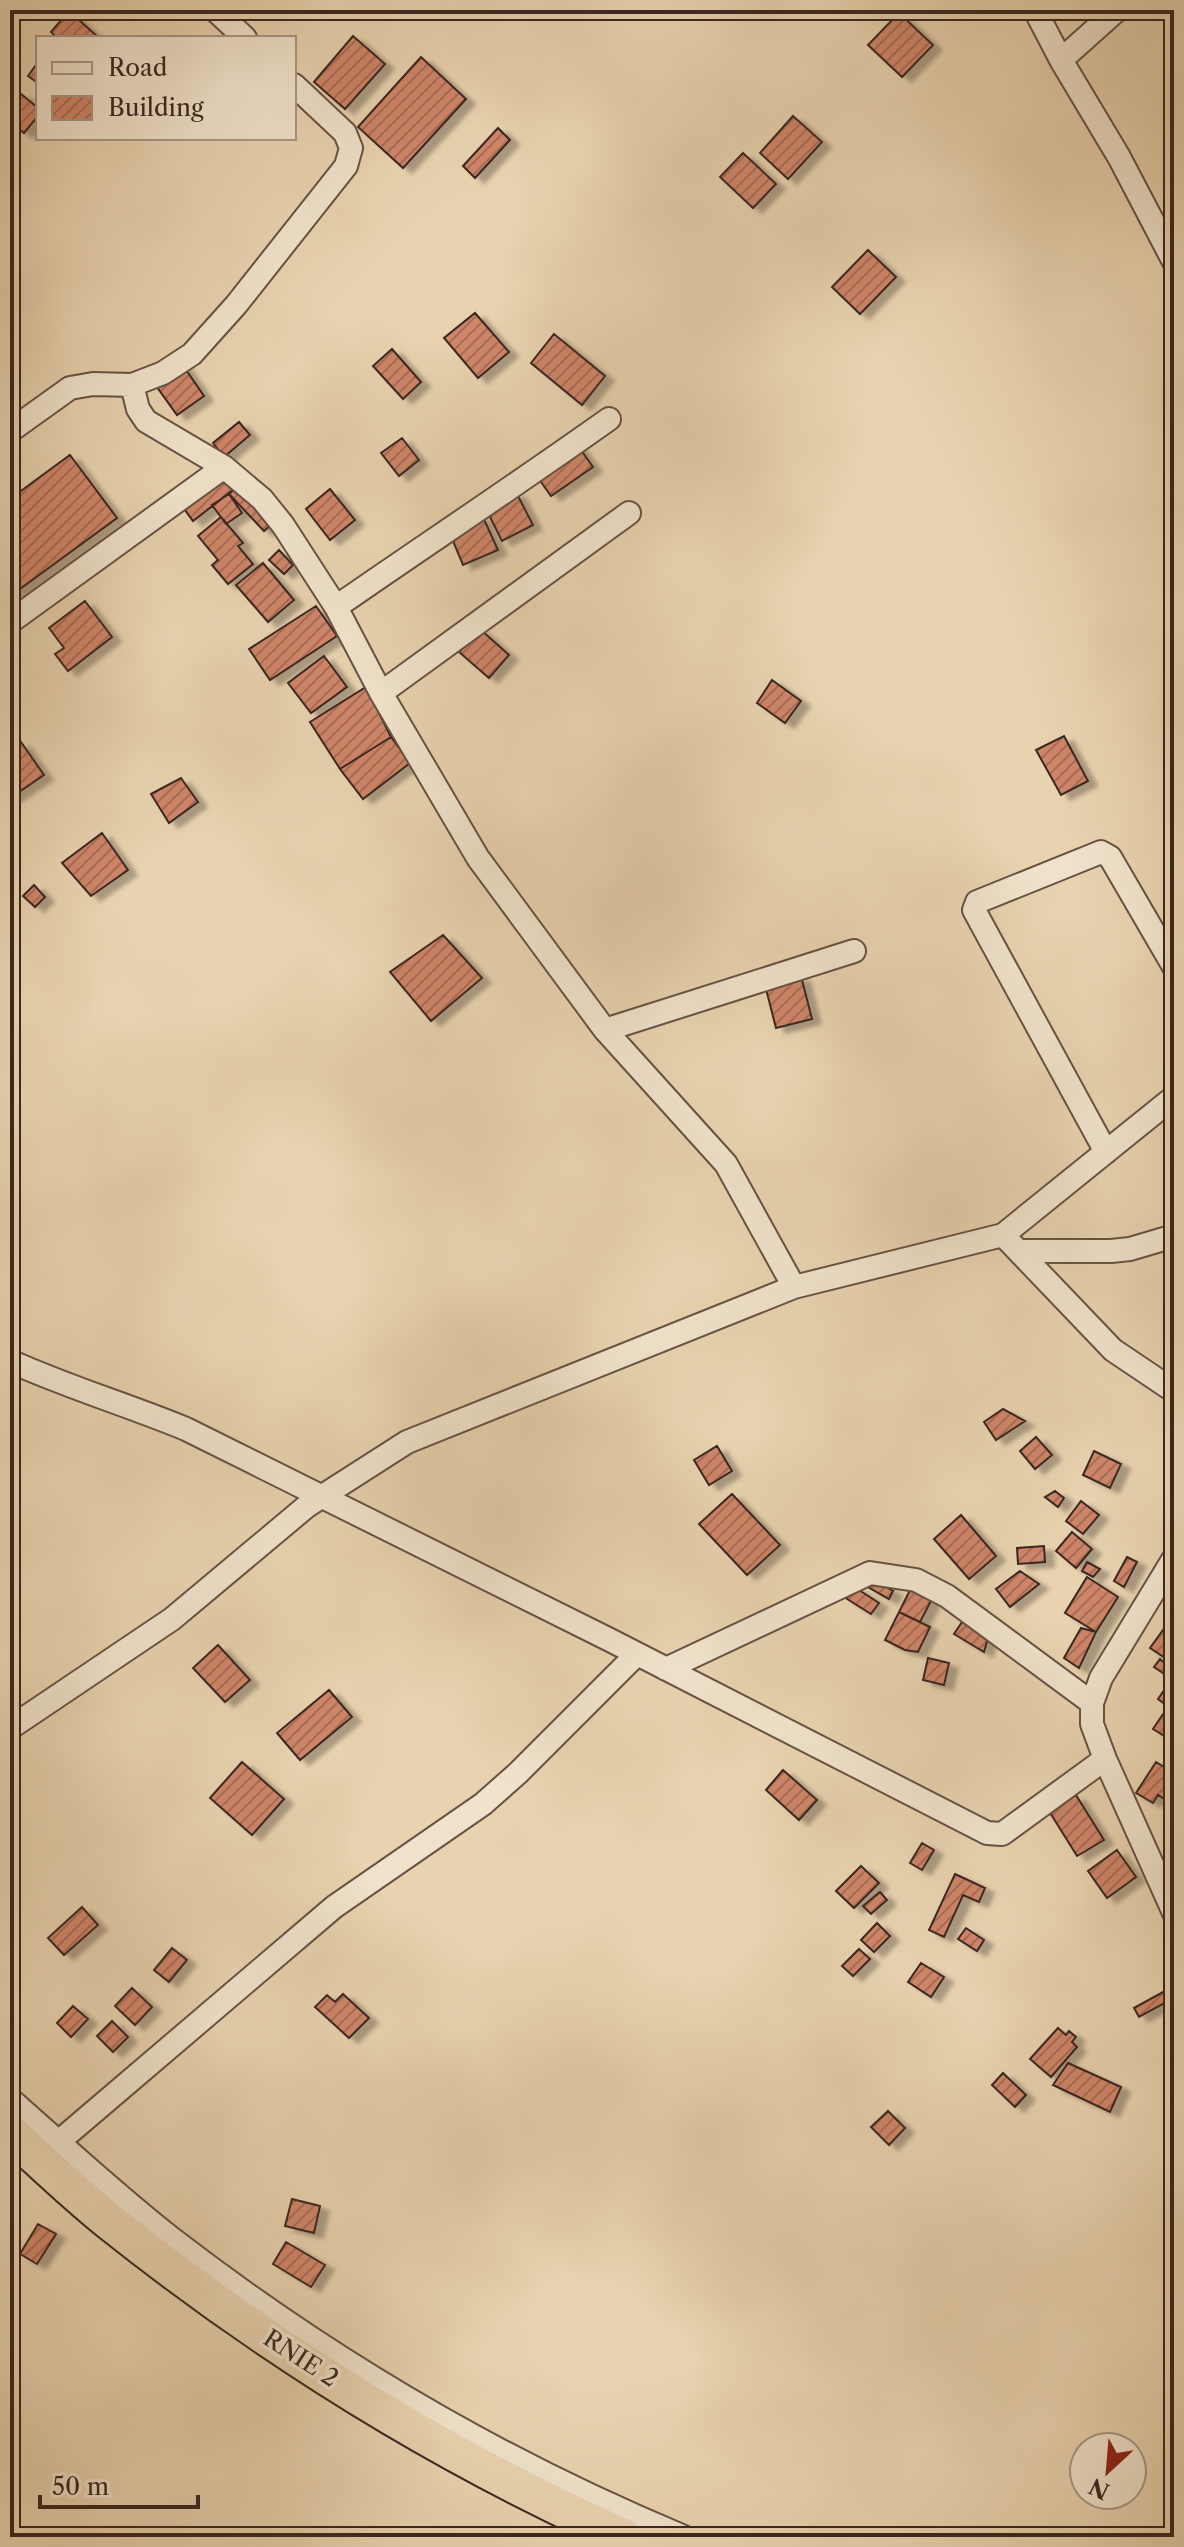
<svg xmlns="http://www.w3.org/2000/svg" width="1184" height="2547" font-family="'Libre Caslon Text',serif">
<defs>
<pattern id="building-hatch" width="6" height="6" patternUnits="userSpaceOnUse" patternTransform="scale(2)"><rect width="6" height="6" fill="#cf8569"/><path d="M-1 1l2-2M0 6l6-6M5 7l2-2" fill="none" stroke="#a96d56"/></pattern>
<filter id="shadow"><feDropShadow dx="9" dy="5" stdDeviation="2" flood-color="#0004"/></filter>
</defs>
<rect width="100%" height="100%" fill="#e8d2af"/>
<filter id="stains"><feTurbulence type="fractalNoise" baseFrequency=".0025" numOctaves="4"/><feColorMatrix values="0 0 0 0 .2 0 0 0 0 .09 0 0 0 0 .02 0 0 0 .5 -.17"/></filter>
<radialGradient id="worn" r=".72"><stop offset=".6" stop-color="#630" stop-opacity="0"/><stop offset="1" stop-color="#630" stop-opacity=".3"/></radialGradient>
<!-- building -->
<path fill="url(#building-hatch)" stroke="#3a2720" stroke-width="2" filter="url(#shadow)" d="M 69,11 L 99,38 L 57,38 L 51,32 Z
M 899,13 L 933,45 L 902,77 L 868,45 Z
M 353,36 L 385,64 L 345,109 L 314,82 Z
M 421,57 L 466,99 L 403,168 L 358,127 Z
M 38,62 L 38,83 L 28,76 Z
M 20,93 L 38,108 L 38,116 L 24,133 L 10,122 L 10,106 Z
M 793,116 L 822,142 L 788,179 L 760,153 Z
M 498,128 L 510,140 L 475,178 L 463,166 Z
M 743,153 L 776,184 L 753,208 L 720,177 Z
M 868,250 L 896,277 L 860,314 L 832,287 Z
M 475,313 L 509,352 L 478,378 L 444,338 Z
M 554,334 L 605,376 L 582,405 L 531,363 Z
M 392,349 L 421,382 L 403,399 L 373,366 Z
M 182,364 L 204,396 L 177,415 L 154,383 Z
M 239,422 L 250,435 L 224,457 L 213,443 Z
M 402,438 L 419,460 L 399,476 L 381,453 Z
M 576,443 L 593,467 L 551,496 L 534,472 Z
M 70,455 L 117,518 L 13,594 L 10,590 L 10,499 Z
M 219,460 L 238,486 L 193,521 L 174,495 Z
M 238,486 L 273,523 L 264,531 L 229,494 Z
M 1174,486 L 1174,503 L 1165,494 Z
M 330,489 L 355,520 L 330,540 L 306,509 Z
M 516,492 L 533,525 L 502,541 L 485,507 Z
M 229,494 L 242,513 L 226,524 L 212,505 Z
M 482,515 L 498,550 L 463,565 L 448,529 Z
M 221,517 L 243,543 L 238,546 L 253,564 L 228,584 L 212,565 L 218,560 L 198,536 Z
M 279,550 L 293,565 L 284,574 L 269,560 Z
M 263,563 L 294,600 L 268,622 L 236,585 Z
M 85,601 L 112,637 L 68,671 L 55,654 L 64,648 L 49,628 Z
M 316,606 L 337,636 L 270,680 L 249,649 Z
M 480,629 L 509,655 L 489,678 L 459,652 Z
M 324,656 L 347,687 L 311,713 L 288,683 Z
M 772,680 L 801,701 L 785,723 L 757,703 Z
M 366,687 L 391,737 L 340,769 L 310,722 Z
M 1064,736 L 1088,781 L 1061,795 L 1036,750 Z
M 391,737 L 410,763 L 363,799 L 340,769 Z
M 21,742 L 44,775 L 10,798 L 10,750 Z
M 181,778 L 198,802 L 169,823 L 151,794 Z
M 102,833 L 128,870 L 91,896 L 62,863 Z
M 34,885 L 45,897 L 35,907 L 23,896 Z
M 443,935 L 482,978 L 431,1021 L 390,972 Z
M 801,976 L 812,1019 L 776,1028 L 765,985 Z
M 1003,1409 L 1025,1421 L 996,1440 L 984,1422 Z
M 1036,1437 L 1052,1455 L 1035,1469 L 1020,1451 Z
M 717,1446 L 732,1471 L 709,1485 L 694,1460 Z
M 1094,1451 L 1121,1464 L 1110,1488 L 1083,1475 Z
M 1055,1491 L 1064,1498 L 1058,1507 L 1045,1497 Z
M 732,1494 L 780,1545 L 747,1575 L 699,1524 Z
M 1081,1501 L 1099,1515 L 1083,1534 L 1066,1521 Z
M 961,1515 L 996,1556 L 969,1579 L 934,1539 Z
M 1072,1532 L 1092,1549 L 1076,1568 L 1056,1551 Z
M 1044,1546 L 1045,1562 L 1018,1564 L 1017,1548 Z
M 1127,1557 L 1137,1562 L 1124,1587 L 1114,1581 Z
M 1087,1562 L 1100,1569 L 1093,1577 L 1082,1571 Z
M 1020,1571 L 1039,1584 L 1010,1607 L 996,1589 Z
M 1087,1577 L 1118,1597 L 1096,1632 L 1065,1613 Z
M 872,1579 L 893,1591 L 889,1599 L 868,1587 Z
M 856,1588 L 879,1603 L 871,1614 L 844,1597 Z
M 911,1588 L 932,1599 L 920,1622 L 899,1612 Z
M 899,1612 L 930,1627 L 918,1652 L 905,1650 L 885,1640 Z
M 962,1622 L 988,1638 L 984,1652 L 954,1634 Z
M 1168,1623 L 1174,1627 L 1174,1664 L 1150,1648 Z
M 1081,1628 L 1096,1632 L 1079,1668 L 1064,1658 Z
M 218,1645 L 250,1680 L 225,1702 L 193,1668 Z
M 928,1658 L 949,1663 L 944,1685 L 923,1680 Z
M 1160,1659 L 1174,1672 L 1174,1674 L 1169,1677 L 1154,1667 Z
M 1174,1676 L 1174,1711 L 1158,1699 Z
M 329,1690 L 352,1717 L 300,1760 L 277,1733 Z
M 1163,1714 L 1174,1721 L 1174,1742 L 1153,1729 Z
M 1174,1743 L 1174,1767 L 1164,1762 Z
M 242,1762 L 284,1799 L 252,1835 L 210,1798 Z
M 1156,1762 L 1174,1773 L 1174,1805 L 1158,1795 L 1153,1803 L 1136,1793 Z
M 783,1770 L 817,1800 L 799,1820 L 766,1790 Z
M 1076,1795 L 1104,1840 L 1077,1856 L 1049,1811 Z
M 922,1843 L 934,1850 L 922,1870 L 910,1863 Z
M 1117,1850 L 1136,1877 L 1107,1898 L 1088,1871 Z
M 861,1866 L 879,1883 L 854,1908 L 836,1891 Z
M 955,1874 L 985,1888 L 979,1902 L 963,1895 L 944,1937 L 929,1930 Z
M 880,1892 L 887,1900 L 871,1914 L 863,1906 Z
M 82,1907 L 98,1925 L 64,1955 L 48,1938 Z
M 877,1923 L 890,1936 L 874,1952 L 861,1940 Z
M 966,1928 L 984,1940 L 977,1951 L 958,1939 Z
M 172,1948 L 187,1960 L 169,1982 L 154,1970 Z
M 859,1949 L 870,1959 L 853,1976 L 842,1966 Z
M 921,1963 L 944,1977 L 931,1997 L 908,1982 Z
M 1174,1986 L 1174,1998 L 1139,2017 L 1134,2008 Z
M 132,1988 L 152,2007 L 135,2025 L 115,2006 Z
M 343,1994 L 369,2018 L 349,2038 L 315,2007 L 327,1995 L 335,2002 Z
M 73,2006 L 88,2019 L 71,2037 L 57,2023 Z
M 112,2021 L 128,2037 L 113,2052 L 97,2036 Z
M 1058,2028 L 1066,2035 L 1069,2031 L 1076,2037 L 1072,2042 L 1077,2047 L 1051,2077 L 1030,2059 Z
M 1068,2063 L 1121,2087 L 1110,2112 L 1053,2085 Z
M 1003,2073 L 1026,2095 L 1015,2107 L 992,2085 Z
M 888,2111 L 905,2128 L 889,2145 L 871,2127 Z
M 292,2199 L 320,2206 L 314,2233 L 285,2226 Z
M 38,2224 L 56,2234 L 37,2264 L 20,2254 Z
M 286,2242 L 325,2265 L 311,2287 L 273,2264 Z"/>
<g fill="none" stroke-linecap="round" stroke-linejoin="round">
<!-- minor casing -->
<g stroke="#665244" stroke-width="26">
<path id="minor" d="M 215,10 L 245,38
M 1035,10 L 1061,60 L 1119,157 L 1174,262
M 1061,60 L 1117,10
M 132,385 L 138,409 L 146,421 L 224,467 L 262,499 L 283,525 L 336,607 L 381,693 L 478,858 L 605,1030 L 726,1164 L 794,1287
M 10,431 L 70,388 L 93,384 L 132,385 L 163,373 L 192,354 L 236,305 L 346,166 L 351,148 L 345,133 L 294,85
M 336,607 C 427,544 519,483 609,419
M 10,622 L 224,467
M 381,693 L 629,513
M 605,1030 L 854,951
M 1106,1152 L 974,910 L 977,902 L 1101,852 L 1110,857 L 1174,967
M 1003,1235 L 1113,1350 L 1174,1391
M 1020,1251 L 1111,1251 L 1130,1249 L 1174,1236
M 10,1361 C 67,1387 128,1405 186,1429 L 610,1640 L 987,1833 L 1002,1834 L 1105,1759
M 1174,1558 L 1101,1678 L 1092,1703 L 1092,1724 L 1105,1759 L 1174,1913
M 666,1669 L 870,1573 L 916,1580 L 947,1596 L 1092,1703
M 10,1728 L 172,1619 L 307,1506 L 407,1442 L 794,1287 L 1003,1235 L 1174,1097
M 10,2099 C 63,2146 115,2194 171,2238 C 328,2359 501,2461 684,2537
M 49,2150 L 334,1907 L 483,1804 L 518,1773 L 637,1654"/>
</g>
<!-- trunk casing -->
<g stroke="#3a2720" stroke-width="40">
<path id="trunk" d="M 10,2133 C 43,2163 75,2194 110,2222 C 267,2347 440,2455 623,2537"/>
</g>
<!-- minor -->
<use href="#minor" stroke="#f0e2cb" stroke-width="22"/>
<!-- trunk -->
<use href="#trunk" stroke="#e8d2af" stroke-width="36"/>
</g>
<g text-anchor="middle" dominant-baseline="central" stroke-width="7" stroke-linejoin="round" paint-order="stroke">
<!-- street labels -->
<g font-size="24" fill="#3a2720" stroke="#f0e2cb">
<text transform="translate(301 2358) rotate(33)">RNIE 2</text>
</g>
</g>
<!-- margin -->
<rect width="1184" height="2547" fill="none" stroke="#e8d2af" stroke-width="40"/>
<rect x="12" y="12" width="1160" height="2523" fill="none" stroke="#3a2720" stroke-width="4"/>
<rect x="20" y="20" width="1144" height="2507" fill="none" stroke="#3a2720" stroke-width="2"/>
<!-- legend -->
<rect x="36" y="36" width="260" height="104" fill="#f0e2cb" stroke="#a79787" stroke-width="2"/>
<rect x="52" y="62" width="40" height="12" fill="#f0e2cb" stroke="#a79787" stroke-width="2"/>
<text x="108" y="76" font-size="24" fill="#3a2720">Road</text>
<rect x="52" y="96" width="40" height="24" fill="url(#building-hatch)" stroke="#a79787" stroke-width="2"/>
<text x="108" y="116" font-size="24" fill="#3a2720">Building</text>
<!-- north arrow -->
<g transform="translate(1108 2471) rotate(206)"><circle r="38" fill="#f0e2cb" stroke="#a79787" stroke-width="2"/>
<path d="M0-6L14 30L0 20L-14 30Z" fill="#8f2418"/>
<text y="-12" font-size="22" font-weight="bold" text-anchor="middle" fill="#3a2720">N</text>
</g>
<!-- scale -->
<path d="M40 2495v12h158v-12" fill="none" stroke="#3a2720" stroke-width="4"/>
<text x="52" y="2495" font-size="24" fill="#3a2720" stroke="#f0e2cb" stroke-width="6" paint-order="stroke">50 m</text>
<rect width="100%" height="100%" filter="url(#stains)"/>
<rect width="100%" height="100%" fill="url(#worn)"/>
</svg>
